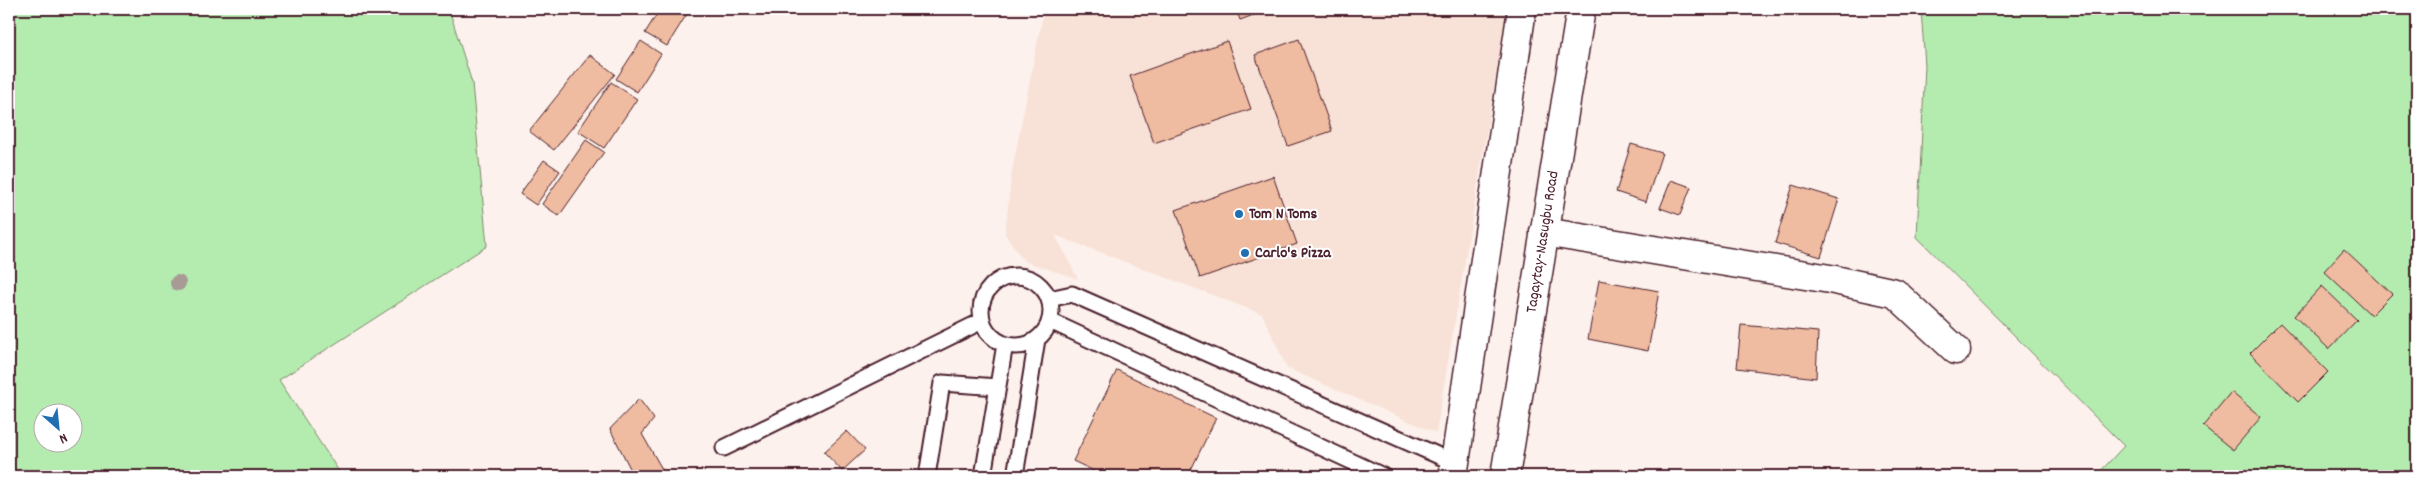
<svg xmlns="http://www.w3.org/2000/svg" width="2426" height="485" font-family="Dekko,sans-serif">
<rect width="100%" height="100%" fill="#fcf1ec"/>
<filter id="ink" filterUnits="userSpaceOnUse"><feTurbulence type="fractalNoise" baseFrequency=".02" numOctaves="2"/><feDisplacementMap in="SourceGraphic" scale="10" xChannelSelector="R" yChannelSelector="G"/><feConvolveMatrix kernelMatrix="1 2 1 2 8 2 1 2 1" color-interpolation-filters="sRGB"/></filter>
<g filter="url(#ink)">
<!-- built -->
<path fill="#f8e1d6" d="M 1044,9 L 1507,9 L 1436,433 L 1287,368 L 1262,314 L 1055,235 L 1078,279 L 1024,261 L 1005,234 L 1012,171 Z"/>
<!-- green -->
<path fill="#b4ecaf" stroke="#7f866d" fill-rule="evenodd" d="M 9,9 L 449,9 L 472,83 L 487,246 L 279,380 L 342,476 L 9,476 ZM 42,412 L 72,412 L 72,442 L 42,442 Z
M 1921,9 L 2417,9 L 2417,476 L 2096,476 L 2124,446 L 1917,237 L 1925,65 Z"/>
<!-- building -->
<path fill="#efbba1" stroke="#4a1f2b" d="M 660,9 L 690,9 L 667,46 L 645,33 Z
M 1236,9 L 1270,9 L 1240,20 Z
M 1299,39 L 1332,131 L 1288,146 L 1255,55 Z
M 641,41 L 661,54 L 637,92 L 616,79 Z
M 1227,41 L 1251,109 L 1154,143 L 1130,76 Z
M 590,55 L 615,74 L 554,150 L 529,131 Z
M 611,82 L 637,99 L 604,148 L 578,131 Z
M 586,140 L 604,152 L 559,216 L 542,204 Z
M 1631,144 L 1662,153 L 1646,202 L 1616,192 Z
M 544,160 L 560,171 L 536,205 L 520,194 Z
M 1273,176 L 1297,244 L 1200,278 L 1176,210 Z
M 1671,180 L 1691,187 L 1680,215 L 1660,208 Z
M 1793,185 L 1839,199 L 1821,257 L 1775,243 Z
M 2344,249 L 2392,294 L 2371,315 L 2324,271 Z
M 1599,280 L 1659,291 L 1648,351 L 1588,339 Z
M 2322,286 L 2357,320 L 2329,349 L 2294,316 Z
M 2280,323 L 2328,372 L 2298,402 L 2250,353 Z
M 1741,325 L 1818,332 L 1816,378 L 1737,368 Z
M 1117,370 L 1216,418 L 1188,476 L 1105,476 L 1073,461 Z
M 2231,392 L 2261,417 L 2233,450 L 2203,426 Z
M 639,399 L 654,419 L 642,434 L 666,476 L 634,476 L 610,429 Z
M 847,431 L 865,450 L 842,471 L 824,452 Z"/>
<g fill="none" stroke-linecap="round" stroke-linejoin="round">
<!-- lane casing -->
<g stroke="#4a1f2b" stroke-width="19">
<path id="lane" d="M981 311a35 35 0 1 1 70 0a35 35 0 1 1-70 0Z
M 1049,299 L 1072,294 L 1455,463
M 1050,321 L 1383,476
M 724,448 L 982,321
M 927,476 L 942,383 L 998,387
M 983,476 L 1005,344
M 1015,476 L 1037,339"/>
</g>
<!-- street casing -->
<g stroke="#4a1f2b" stroke-width="31">
<path id="street" d="M 1544,232 L 1830,279 L 1895,293 L 1956,350"/>
</g>
<!-- primary casing -->
<g stroke="#4a1f2b" stroke-width="31">
<path id="primary" d="M 1453,476 L 1522,9
M 1505,476 L 1581,9"/>
</g>
<!-- lane -->
<use href="#lane" stroke="#fff" stroke-width="15"/>
<!-- street -->
<use href="#street" stroke="#fff" stroke-width="28"/>
<!-- primary -->
<use href="#primary" stroke="#fff" stroke-width="28"/>
</g>
<!-- trees -->
<circle fill="#a89a94" cx="178" cy="283" r="8"/>
</g>
<!-- markers -->
<g fill="#1f6fb2" stroke="#fff" stroke-width="2">
<circle cx="1239" cy="214" r="5"/>
<circle cx="1245" cy="253" r="5"/>
</g>
<g text-anchor="middle" dominant-baseline="central" stroke-width="4" stroke-linejoin="round" paint-order="stroke">
<!-- poi labels -->
<g font-size="16" font-weight="bold" fill="#4a1f2b" stroke="#fff" text-anchor="start">
<text x="1249" y="214">Tom N Toms</text>
<text x="1255" y="253">Carlo's Pizza</text>
</g>
<!-- street labels -->
<g font-size="16" fill="#4a1f2b" stroke="#fff">
<text transform="translate(1543 242) rotate(-81)">Tagaytay-Nasugbu Road</text>
</g>
</g>
<!-- margin -->
<rect width="2426" height="485" fill="none" stroke="#fff" stroke-width="30"/>
<rect x="15" y="15" width="2396" height="455" fill="none" stroke="#4a1f2b" stroke-width="2" filter="url(#ink)"/>
<!-- north arrow -->
<g transform="translate(58 428) rotate(153)"><circle r="24" fill="#ffffff" stroke="#b7a5aa"/>
<path d="M0-4L9 19L0 12L-9 19Z" fill="#1f6fb2"/>
<text y="-8" font-size="14" font-weight="bold" text-anchor="middle" fill="#4a1f2b">N</text>
</g>
</svg>
